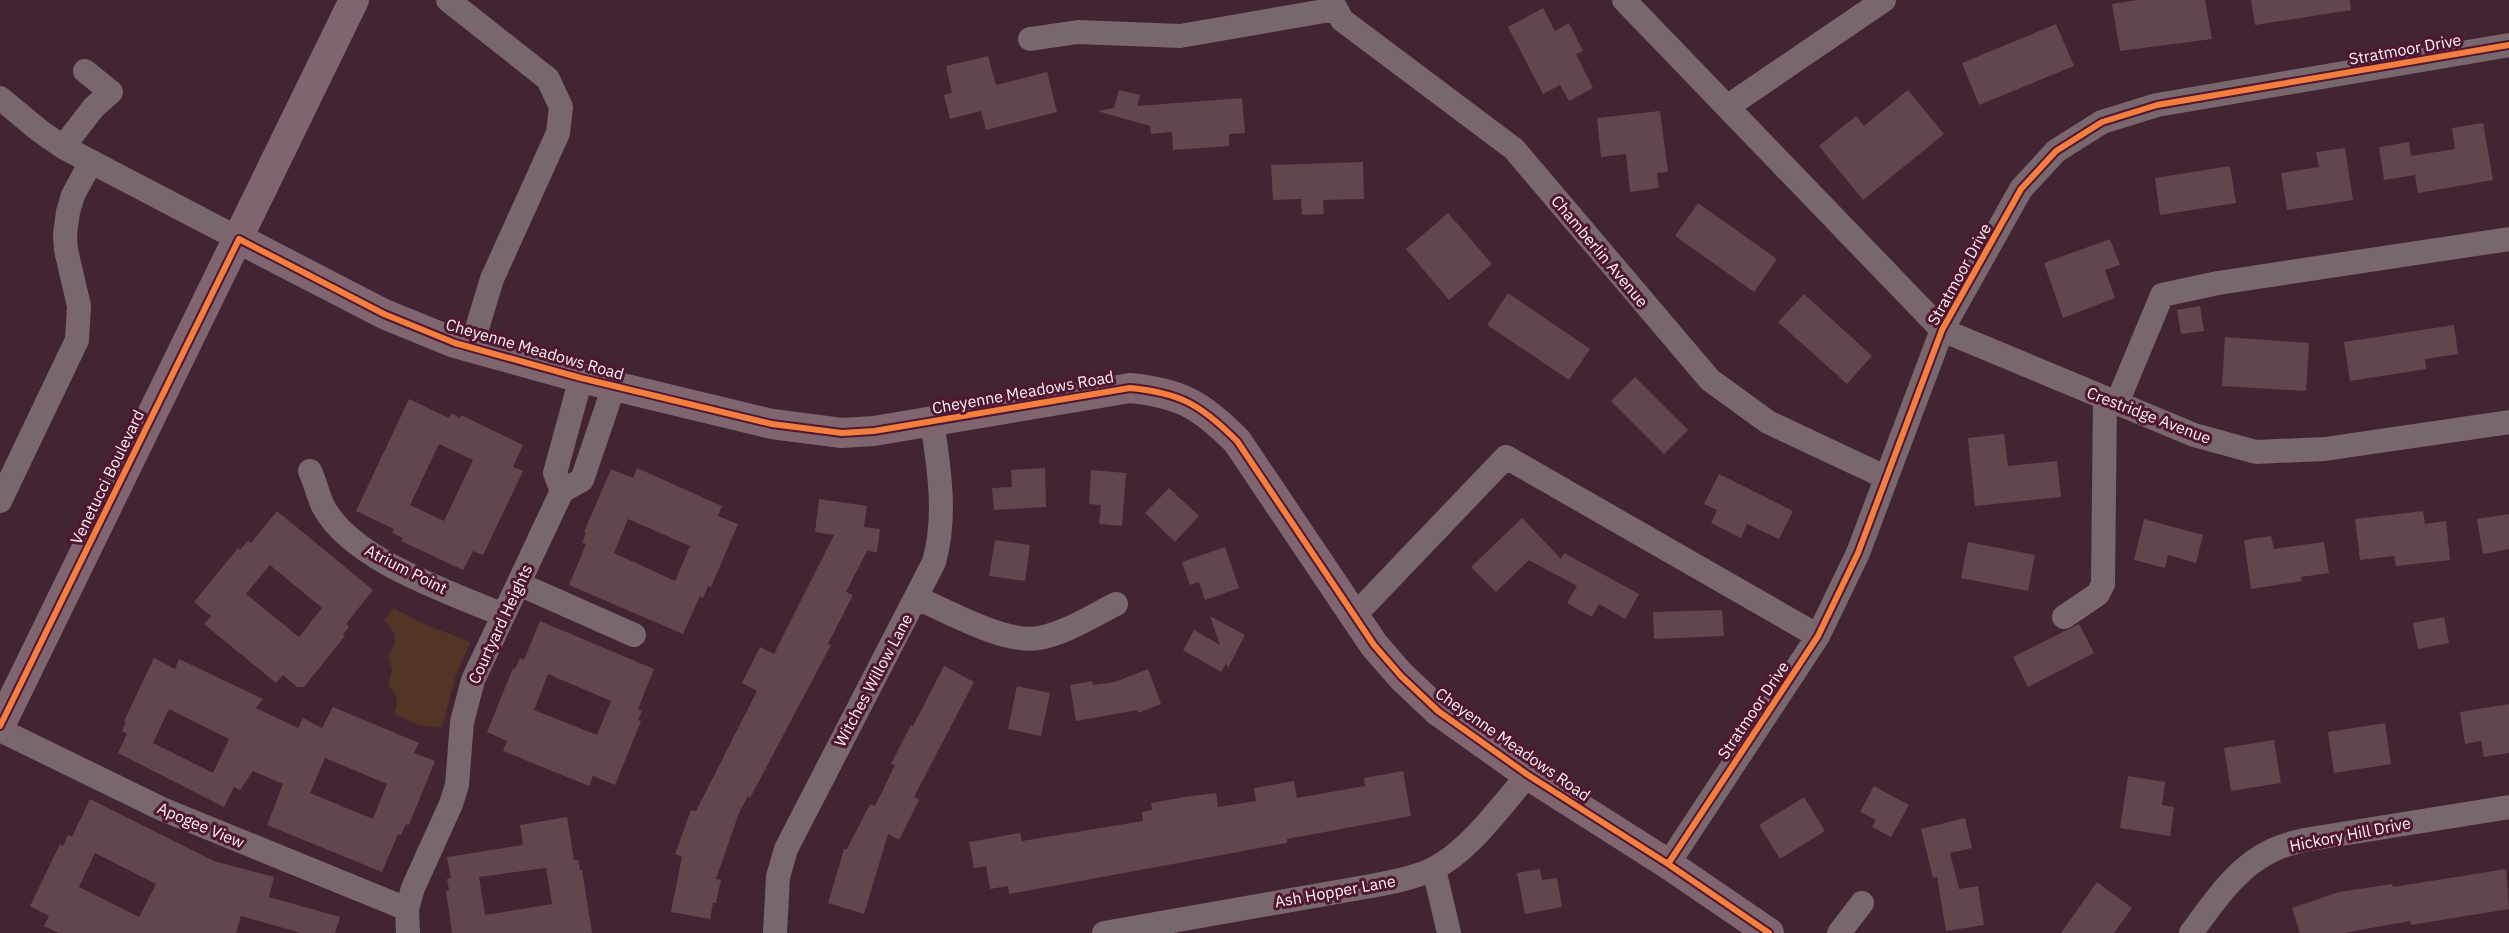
<svg xmlns="http://www.w3.org/2000/svg" width="2509" height="933" font-family="'IBM Plex Sans',sans-serif">
<rect width="100%" height="100%" fill="#432432"/>
<!-- grass -->
<path fill="#533525" d="M 394,608 L 419,622 L 470,642 L 455,678 L 442,728 L 419,725 L 394,714 C 398,704 399,692 388,687 L 392,671 L 388,656 C 398,642 397,631 384,621 Z"/>
<!-- building -->
<path fill="#61464e" fill-rule="evenodd" d="M 2137,0 L 2205,0 L 2212,39 L 2120,51 L 2112,4 Z
M 2251,0 L 2350,0 L 2351,10 L 2255,25 Z
M 1543,8 L 1555,31 L 1569,23 L 1583,51 L 1576,54 L 1593,88 L 1569,101 L 1560,85 L 1543,94 L 1508,27 Z
M 2056,24 L 2074,66 L 1979,105 L 1962,63 Z
M 988,56 L 996,85 L 1047,72 L 1057,112 L 986,130 L 981,111 L 950,119 L 944,95 L 952,93 L 946,66 Z
M 1119,90 L 1140,95 L 1137,106 L 1242,98 L 1245,133 L 1229,134 L 1229,146 L 1173,150 L 1172,132 L 1151,134 L 1150,126 L 1097,111 L 1114,108 Z
M 1908,90 L 1944,134 L 1863,200 L 1819,146 L 1856,116 L 1864,126 Z
M 1660,111 L 1668,172 L 1657,173 L 1659,188 L 1630,192 L 1626,154 L 1601,157 L 1597,118 Z
M 2483,123 L 2493,180 L 2418,193 L 2415,175 L 2384,180 L 2379,147 L 2409,142 L 2411,156 L 2455,149 L 2452,128 Z
M 2345,148 L 2353,200 L 2287,210 L 2281,173 L 2319,167 L 2316,152 Z
M 1363,162 L 1364,199 L 1323,200 L 1324,214 L 1302,215 L 1301,199 L 1273,200 L 1271,165 Z
M 2230,166 L 2236,203 L 2160,215 L 2155,178 Z
M 1698,203 L 1777,259 L 1754,292 L 1675,236 Z
M 1448,213 L 1492,264 L 1449,300 L 1406,249 Z
M 2110,239 L 2120,265 L 2105,270 L 2115,298 L 2063,318 L 2044,263 Z
M 1508,293 L 1590,349 L 1569,380 L 1487,325 Z
M 1804,294 L 1872,356 L 1847,384 L 1778,322 Z
M 2200,306 L 2204,331 L 2181,334 L 2177,310 Z
M 2454,325 L 2458,354 L 2425,359 L 2426,369 L 2350,381 L 2344,342 Z
M 2225,337 L 2309,343 L 2306,391 L 2222,386 Z
M 1635,377 L 1688,430 L 1664,454 L 1611,401 Z
M 409,399 L 449,418 L 451,413 L 460,418 L 461,415 L 523,445 L 513,467 L 523,471 L 483,555 L 473,551 L 463,570 L 401,541 L 403,538 L 392,533 L 394,529 L 356,511 ZM 439,444 L 473,460 L 444,521 L 410,505 Z
M 2004,434 L 2008,466 L 2057,461 L 2061,497 L 1975,506 L 1968,438 Z
M 637,468 L 722,506 L 718,516 L 738,524 L 711,587 L 708,586 L 703,598 L 700,596 L 683,634 L 569,585 L 586,544 L 582,543 L 586,533 L 584,532 L 611,469 L 633,478 ZM 628,519 L 690,546 L 675,581 L 614,553 Z
M 1045,468 L 1046,507 L 994,510 L 992,488 L 1012,487 L 1011,470 Z
M 1091,470 L 1126,473 L 1122,526 L 1099,524 L 1101,505 L 1089,504 Z
M 1719,474 L 1793,511 L 1779,539 L 1747,524 L 1741,538 L 1711,523 L 1717,510 L 1704,504 Z
M 1169,488 L 1199,516 L 1175,542 L 1145,513 Z
M 819,499 L 867,506 L 864,527 L 880,529 L 877,552 L 867,551 L 846,592 L 853,595 L 828,644 L 831,645 L 750,798 L 748,796 L 739,813 L 716,879 L 721,880 L 716,903 L 713,903 L 710,919 L 671,912 L 682,857 L 675,854 L 691,810 L 696,811 L 757,691 L 742,683 L 760,647 L 774,654 L 834,535 L 815,532 Z
M 277,511 L 373,590 L 346,624 L 349,627 L 343,635 L 345,636 L 304,687 L 297,687 L 283,675 L 276,683 L 204,624 L 211,616 L 194,602 L 238,548 L 240,550 L 248,541 L 251,543 ZM 270,565 L 322,608 L 299,637 L 246,594 Z
M 2423,511 L 2425,524 L 2446,521 L 2450,560 L 2396,566 L 2394,556 L 2360,560 L 2355,519 Z
M 2509,514 L 2509,549 L 2483,554 L 2477,519 Z
M 1522,518 L 1561,559 L 1564,553 L 1639,594 L 1625,619 L 1599,604 L 1592,617 L 1567,603 L 1577,586 L 1529,560 L 1496,592 L 1471,567 Z
M 2144,519 L 2203,535 L 2196,563 L 2168,555 L 2165,568 L 2134,560 Z
M 2271,536 L 2274,549 L 2324,542 L 2329,573 L 2301,577 L 2302,581 L 2251,589 L 2244,540 Z
M 995,540 L 1030,545 L 1025,581 L 989,576 Z
M 1968,542 L 2035,555 L 2028,591 L 1961,578 Z
M 1225,547 L 1239,588 L 1205,600 L 1199,582 L 1190,585 L 1182,562 Z
M 1722,610 L 1724,636 L 1654,639 L 1653,612 Z
M 1210,616 L 1245,635 L 1228,668 L 1226,663 L 1221,672 L 1183,650 L 1194,630 L 1220,645 Z
M 2444,617 L 2449,643 L 2418,649 L 2413,623 Z
M 540,621 L 654,669 L 638,709 L 642,711 L 638,720 L 641,721 L 615,785 L 593,776 L 589,786 L 503,751 L 507,741 L 487,732 L 513,668 L 515,669 L 520,658 L 524,660 ZM 548,674 L 611,701 L 597,735 L 534,710 Z
M 2079,624 L 2094,653 L 2028,687 L 2013,657 Z
M 154,658 L 175,669 L 179,659 L 263,699 L 256,708 L 298,728 L 303,718 L 322,728 L 333,707 L 419,743 L 414,753 L 435,761 L 409,825 L 406,824 L 401,835 L 398,834 L 382,872 L 267,825 L 283,784 L 253,771 L 240,790 L 234,787 L 224,807 L 118,753 L 127,734 L 122,731 L 126,722 L 124,721 ZM 169,709 L 229,739 L 213,773 L 153,743 ZM 325,758 L 387,784 L 373,819 L 310,793 Z
M 944,666 L 974,682 L 914,797 L 919,800 L 899,840 L 888,834 L 864,914 L 828,903 L 844,849 L 847,849 L 870,804 L 875,806 L 895,765 L 891,764 L 911,725 L 913,726 Z
M 1148,669 L 1161,704 L 1138,713 L 1137,710 L 1076,721 L 1070,685 L 1092,681 L 1093,685 L 1115,682 Z
M 1017,686 L 1050,693 L 1041,736 L 1008,729 Z
M 2509,704 L 2509,753 L 2484,757 L 2481,741 L 2465,744 L 2460,712 Z
M 2385,723 L 2391,764 L 2334,773 L 2328,732 Z
M 2274,740 L 2281,783 L 2231,791 L 2224,748 Z
M 1403,771 L 1411,816 L 1287,839 L 1287,843 L 1009,894 L 1008,886 L 990,889 L 986,866 L 974,868 L 969,842 L 1020,833 L 1022,841 L 1143,821 L 1142,812 L 1152,810 L 1151,803 L 1184,797 L 1216,793 L 1218,807 L 1256,801 L 1254,788 L 1294,781 L 1297,798 L 1365,786 L 1364,778 Z
M 2128,776 L 2165,782 L 2162,805 L 2174,807 L 2170,836 L 2120,828 Z
M 1874,786 L 1909,805 L 1891,837 L 1872,827 L 1876,820 L 1860,812 Z
M 1804,797 L 1825,831 L 1780,859 L 1759,825 Z
M 90,799 L 214,861 L 274,877 L 269,897 L 340,917 L 335,933 L 301,933 L 241,916 L 236,933 L 59,933 L 44,926 L 49,916 L 30,906 L 60,844 L 63,846 L 68,835 L 72,837 ZM 95,853 L 156,884 L 139,917 L 79,887 Z
M 567,817 L 574,860 L 578,860 L 580,870 L 582,870 L 592,933 L 452,933 L 446,891 L 449,890 L 447,879 L 451,878 L 447,857 L 523,845 L 520,825 ZM 546,868 L 552,904 L 485,915 L 479,877 Z
M 1965,818 L 1972,848 L 1950,853 L 1959,889 L 1978,886 L 1984,925 L 1946,931 L 1937,877 L 1933,878 L 1921,829 Z
M 1540,869 L 1542,880 L 1557,878 L 1562,907 L 1525,914 L 1517,873 Z
M 2506,869 L 2509,909 L 2411,925 L 2410,921 L 2344,933 L 2300,933 L 2292,908 L 2339,892 L 2392,884 L 2393,887 Z
M 2097,882 L 2132,908 L 2114,933 L 2061,933 Z"/>
<g fill="none" stroke-linecap="round" stroke-linejoin="round">
<!-- minor -->
<path stroke="#79676e" stroke-width="24" d="M 448,0 L 548,79 L 561,107 L 558,133 L 492,279 L 471,348
M 1331,0 L 1342,20 L 1514,149 L 1710,380 L 1768,422 L 1885,477
M 1624,0 L 1942,330 L 2194,435 L 2256,452 L 2325,449 L 2509,422
M 1030,39 L 1078,32 L 1180,36 L 1336,9
M 0,98 L 40,131 L 63,147 L 239,239
M 1727,107 L 1884,0
M 63,147 L 94,107 L 111,92 L 85,71
M 2117,403 L 2162,295 L 2218,283 L 2509,239
M 310,471 C 315,482 318,495 323,506 C 351,560 449,592 503,615
M 562,491 L 555,473 L 581,378
M 0,501 L 77,340 L 79,306 L 66,250 L 65,234 L 68,212 L 73,195 L 91,162
M 519,584 L 634,635
M 917,598 C 949,612 1005,644 1039,638 C 1066,633 1092,616 1116,604
M 1354,616 L 1506,457 L 1818,636
M 2064,617 L 2098,594 L 2103,584 L 2105,398
M 0,730 L 162,809 L 407,909
M 1668,864 L 1818,636 L 1858,553 L 1942,330 L 2021,189 L 2056,151 L 2102,122 L 2157,105 L 2509,45
M 1434,869 L 1449,933
M 408,933 L 407,909 L 413,888 L 451,804 L 457,785 L 462,722 L 473,680 L 562,491 L 582,480 L 614,386
M 775,933 L 778,877 L 786,849 L 934,562 C 947,516 939,468 932,421
M 1104,933 L 1371,886 C 1392,882 1414,878 1433,869 C 1470,851 1501,805 1528,775
M 1839,933 L 1862,903
M 2191,933 C 2214,902 2236,867 2273,850 C 2282,845 2294,843 2304,840 L 2509,807"/>
<!-- major -->
<path stroke="#7e656f" stroke-width="30" d="M 239,239 L 384,314 L 455,343 L 581,378 L 772,424 L 842,433 L 874,431 L 1130,388 C 1181,393 1201,405 1237,441 L 1374,645 L 1401,676 L 1438,711 L 1528,775 L 1668,864 L 1769,933
M 0,726 L 354,0"/>
<!-- cycleway casing -->
<g stroke="#501731" stroke-width="10">
<path id="cycleway" d="M 0,726 L 239,239 L 384,314 L 455,343 L 581,378 L 772,424 L 842,433 L 874,431 L 1130,388 C 1181,393 1201,405 1237,441 L 1374,645 L 1401,676 L 1438,711 L 1528,775 L 1668,864 L 1769,933
M 1668,864 L 1818,636 L 1858,553 L 1942,330 L 2021,189 L 2056,151 L 2102,122 L 2157,105 L 2509,45"/>
</g>
<!-- cycleway -->
<use href="#cycleway" stroke="#f27e40" stroke-width="6"/>
</g>
<g text-anchor="middle" dominant-baseline="central" stroke-width="6" stroke-linejoin="round" paint-order="stroke">
<!-- street labels -->
<g font-size="16" fill="#faf2f4" stroke="#501731">
<text transform="translate(2405 49) rotate(-10)">Stratmoor Drive</text>
<text transform="translate(1600 251) rotate(50)">Chamberlin Avenue</text>
<text transform="translate(1959 274) rotate(-61)">Stratmoor Drive</text>
<text transform="translate(535 349) rotate(16)">Cheyenne Meadows Road</text>
<text transform="translate(1023 392) rotate(-10)">Cheyenne Meadows Road</text>
<text transform="translate(2149 415) rotate(21)">Crestridge Avenue</text>
<text transform="translate(107 477) rotate(-64)">Venetucci Boulevard</text>
<text transform="translate(406 569) rotate(27)">Atrium Point</text>
<text transform="translate(500 624) rotate(-65)">Courtyard Heights</text>
<text transform="translate(873 680) rotate(-62)">Witches Willow Lane</text>
<text transform="translate(1753 710) rotate(-56)">Stratmoor Drive</text>
<text transform="translate(1513 744) rotate(35)">Cheyenne Meadows Road</text>
<text transform="translate(201 825) rotate(23)">Apogee View</text>
<text transform="translate(2350 834) rotate(-11)">Hickory Hill Drive</text>
<text transform="translate(1335 891) rotate(-10)">Ash Hopper Lane</text>
</g>
</g>
</svg>
